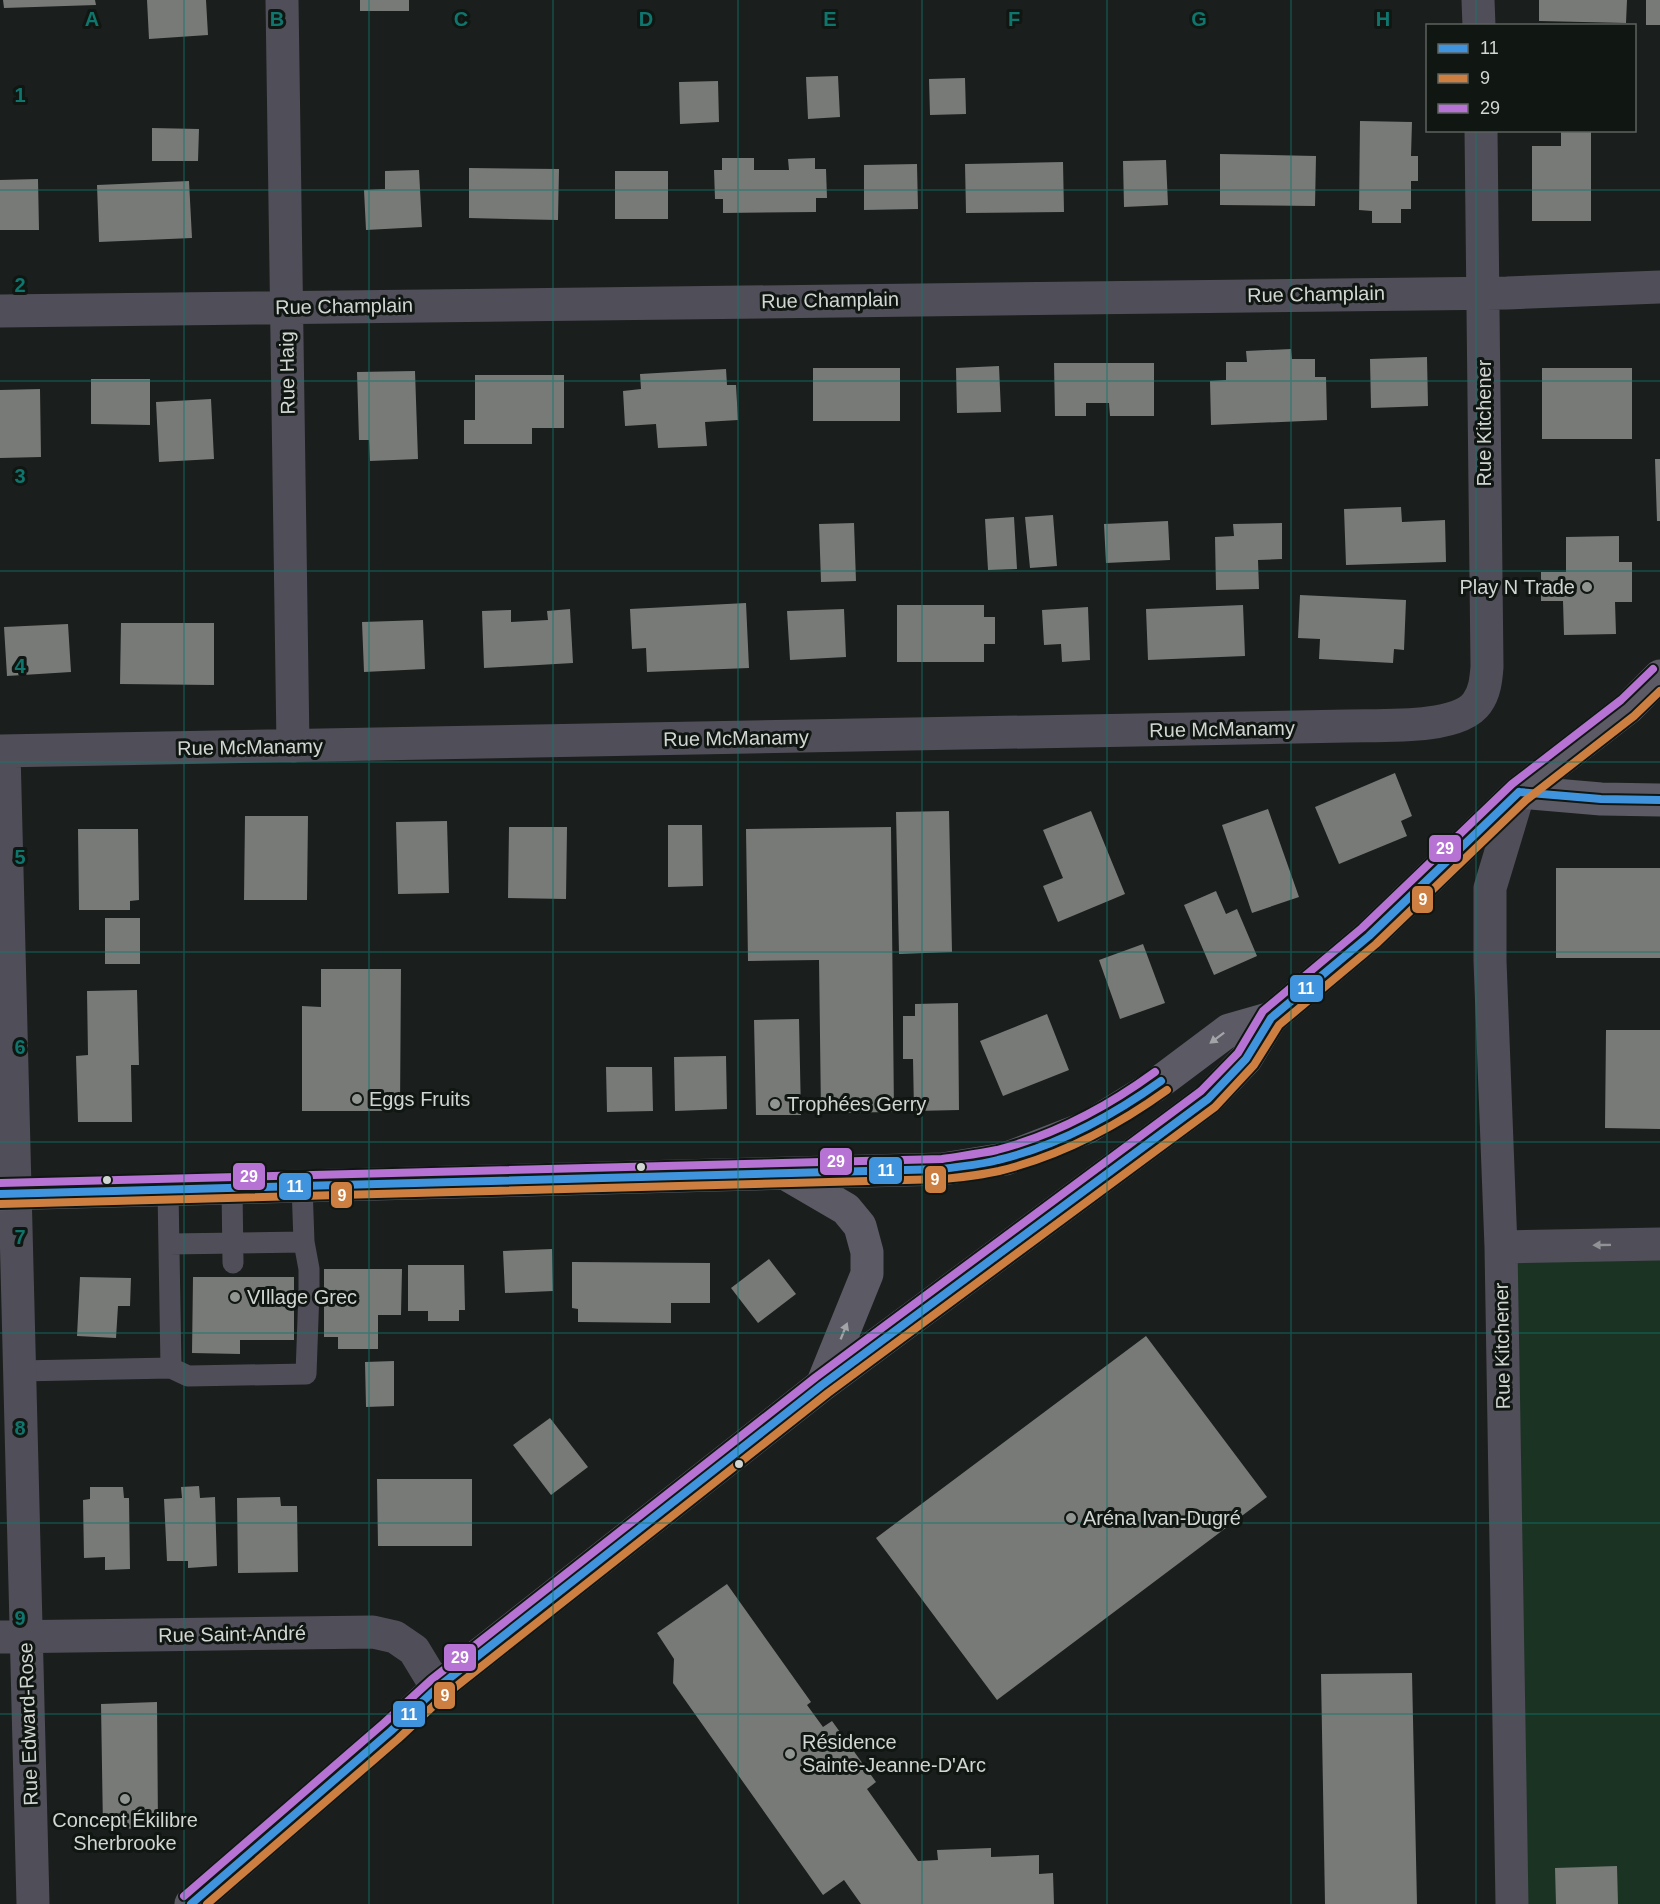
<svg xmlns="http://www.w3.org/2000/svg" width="1660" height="1904" font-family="Helvetica,sans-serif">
<rect width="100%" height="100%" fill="#1a1e1c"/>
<!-- green -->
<path fill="#1b3323" d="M 1660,1244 L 1660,1904 L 1512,1904 L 1501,1247 Z"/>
<!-- building -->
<path fill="#787a78" d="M 3,0 L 95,0 L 96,5 L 4,8 Z
M 147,0 L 206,0 L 208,35 L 149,39 Z
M 360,0 L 409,0 L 409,11 L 360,11 Z
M 1539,0 L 1627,0 L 1626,23 L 1539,21 Z
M 1646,0 L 1660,0 L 1660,25 L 1646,25 Z
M 838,76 L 840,117 L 808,119 L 806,77 Z
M 965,78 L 966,114 L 930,115 L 929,79 Z
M 718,81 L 719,122 L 680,124 L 679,82 Z
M 1360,121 L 1412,122 L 1411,156 L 1418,156 L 1418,181 L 1411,181 L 1411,209 L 1401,209 L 1401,223 L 1372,223 L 1372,211 L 1359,210 Z
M 152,128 L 199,129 L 198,161 L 152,161 Z
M 1561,130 L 1591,130 L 1591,221 L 1532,221 L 1532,146 L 1561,146 Z
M 1220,154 L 1316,156 L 1315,206 L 1220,205 Z
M 722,158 L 754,158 L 754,170 L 789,170 L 788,159 L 815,158 L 815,169 L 826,169 L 827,198 L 816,198 L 816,212 L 723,213 L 723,199 L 715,199 L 714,170 L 722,170 Z
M 1166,160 L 1168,205 L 1124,207 L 1123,161 Z
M 1063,162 L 1064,212 L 966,213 L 965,164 Z
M 917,164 L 918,209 L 864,210 L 864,165 Z
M 469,168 L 559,169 L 558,220 L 469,218 Z
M 419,170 L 422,227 L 366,230 L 364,190 L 385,189 L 385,171 Z
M 615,171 L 668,171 L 668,219 L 615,219 Z
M 38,179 L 39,230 L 0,230 L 0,180 Z
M 189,181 L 192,238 L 99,242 L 97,185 Z
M 1291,349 L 1292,359 L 1315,359 L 1315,377 L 1326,377 L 1327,420 L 1211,425 L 1210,381 L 1226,380 L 1226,362 L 1247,362 L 1246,351 Z
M 1427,357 L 1428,406 L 1371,408 L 1370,359 Z
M 1054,363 L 1154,363 L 1154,416 L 1110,416 L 1109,403 L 1086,403 L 1086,416 L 1055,416 Z
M 999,366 L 1001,412 L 957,413 L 956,368 Z
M 813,368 L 900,368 L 900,421 L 813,421 Z
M 1542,368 L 1632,368 L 1632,439 L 1542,439 Z
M 726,369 L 727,385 L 736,385 L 738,420 L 705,422 L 707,446 L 658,448 L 656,424 L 625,426 L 623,391 L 641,389 L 640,374 Z
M 415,371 L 418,459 L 370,461 L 369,440 L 359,440 L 357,372 Z
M 475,375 L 564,375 L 564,428 L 532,428 L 532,444 L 464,444 L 464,420 L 475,420 Z
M 91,379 L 150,379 L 150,425 L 91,424 Z
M 40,389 L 41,457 L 0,458 L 0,390 Z
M 211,399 L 214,459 L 159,462 L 156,402 Z
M 1655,459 L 1660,459 L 1660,521 L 1657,521 Z
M 1401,507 L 1402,522 L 1445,520 L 1446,562 L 1346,565 L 1344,509 Z
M 1053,515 L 1057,566 L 1030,568 L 1025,517 Z
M 1014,517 L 1017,569 L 988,570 L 985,519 Z
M 1168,521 L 1170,560 L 1106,563 L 1104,524 Z
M 854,523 L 856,581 L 821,582 L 819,524 Z
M 1282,523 L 1282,559 L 1258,560 L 1259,589 L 1216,590 L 1215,537 L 1234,536 L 1233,524 Z
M 1619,536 L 1619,562 L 1632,562 L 1632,602 L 1615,602 L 1616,634 L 1564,635 L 1563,601 L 1541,601 L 1541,572 L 1566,572 L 1566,537 Z
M 1300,595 L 1406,600 L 1404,650 L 1394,649 L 1393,663 L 1319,659 L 1320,639 L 1298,638 Z
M 746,603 L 749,668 L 647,672 L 646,648 L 632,649 L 630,609 Z
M 897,605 L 984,605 L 984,617 L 995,617 L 995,644 L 984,644 L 984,662 L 897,662 Z
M 1243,605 L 1245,656 L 1148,660 L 1146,609 Z
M 1088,607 L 1090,660 L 1062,662 L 1061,644 L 1044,645 L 1042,610 Z
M 570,609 L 573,663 L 484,668 L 482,611 L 511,610 L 511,622 L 548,620 L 547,611 Z
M 844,609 L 846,657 L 790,660 L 787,611 Z
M 423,620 L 425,669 L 364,672 L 362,622 Z
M 121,623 L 214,623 L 214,685 L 120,684 Z
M 68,624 L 71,672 L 7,676 L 4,627 Z
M 1395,773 L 1412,816 L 1401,821 L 1407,836 L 1339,864 L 1315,807 Z
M 1268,809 L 1299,897 L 1252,913 L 1222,825 Z
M 949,811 L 952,952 L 899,954 L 896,812 Z
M 1091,811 L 1125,894 L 1058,922 L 1043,886 L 1063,878 L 1043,830 Z
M 245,816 L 308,816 L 307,900 L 244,900 Z
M 447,821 L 449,893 L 398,894 L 396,822 Z
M 668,825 L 702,825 L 703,886 L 668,887 Z
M 509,827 L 567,827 L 566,899 L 508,898 Z
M 891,827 L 894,1112 L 821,1113 L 819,960 L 748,961 L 746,829 Z
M 78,829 L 138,829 L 139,900 L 130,901 L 130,910 L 79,910 Z
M 1556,868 L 1660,868 L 1660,958 L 1556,958 Z
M 1216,891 L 1226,914 L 1237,909 L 1257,956 L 1214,975 L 1184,905 Z
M 105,918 L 140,918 L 140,964 L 105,964 Z
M 1143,944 L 1165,1003 L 1120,1019 L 1099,960 Z
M 321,969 L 401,969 L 400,1111 L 302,1111 L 302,1006 L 321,1007 Z
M 137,990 L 139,1065 L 131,1065 L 132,1122 L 78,1122 L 76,1056 L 88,1055 L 87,991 Z
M 958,1003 L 959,1110 L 914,1111 L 913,1059 L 903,1059 L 903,1016 L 915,1016 L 915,1004 Z
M 1047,1014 L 1069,1070 L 1003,1096 L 980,1041 Z
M 799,1019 L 801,1115 L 756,1115 L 754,1020 Z
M 1606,1030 L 1660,1030 L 1660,1129 L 1605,1128 Z
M 726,1056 L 727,1109 L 675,1111 L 674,1057 Z
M 606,1067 L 652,1067 L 653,1111 L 607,1112 Z
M 552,1249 L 553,1291 L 505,1293 L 503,1251 Z
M 769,1259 L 796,1294 L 758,1323 L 731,1288 Z
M 572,1262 L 710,1263 L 710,1303 L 671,1303 L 671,1323 L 578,1322 L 578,1309 L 572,1308 Z
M 408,1265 L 464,1265 L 465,1310 L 459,1310 L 459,1321 L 428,1321 L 428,1311 L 408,1311 Z
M 324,1269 L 402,1269 L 401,1315 L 378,1315 L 378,1349 L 338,1349 L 338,1337 L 324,1337 Z
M 80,1277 L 131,1278 L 130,1306 L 118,1306 L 116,1338 L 77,1336 Z
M 193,1277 L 294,1277 L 294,1340 L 240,1340 L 240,1354 L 192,1353 Z
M 1146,1336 L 1267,1497 L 997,1700 L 876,1538 Z
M 394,1361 L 394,1406 L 366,1407 L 365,1362 Z
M 550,1418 L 588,1467 L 551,1495 L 513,1445 Z
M 377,1479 L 472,1479 L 472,1546 L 378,1546 Z
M 199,1486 L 200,1498 L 215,1497 L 217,1566 L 188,1568 L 188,1561 L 167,1561 L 164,1499 L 182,1498 L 181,1487 Z
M 90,1487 L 123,1487 L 124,1498 L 129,1498 L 130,1569 L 105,1570 L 105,1557 L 84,1558 L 83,1500 L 90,1499 Z
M 280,1497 L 281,1506 L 297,1506 L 298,1572 L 238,1573 L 237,1498 Z
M 727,1584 L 811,1702 L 807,1705 L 823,1727 L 832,1721 L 876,1782 L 867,1789 L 918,1861 L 938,1860 L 937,1850 L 991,1848 L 991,1857 L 1039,1855 L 1039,1874 L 1053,1873 L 1054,1904 L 861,1904 L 844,1880 L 823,1895 L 673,1683 L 674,1659 L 657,1633 Z
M 1412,1673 L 1417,1904 L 1325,1904 L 1321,1674 Z
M 157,1702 L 158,1828 L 103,1829 L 101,1704 Z
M 1617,1866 L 1618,1904 L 1556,1904 L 1555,1868 Z"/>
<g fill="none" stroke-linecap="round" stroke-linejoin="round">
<!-- lane -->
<path stroke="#504e58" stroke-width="21" d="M 232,1188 L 233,1263
M 169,1244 L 304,1242
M 171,1368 L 188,1376 L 306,1374 L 309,1291 L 309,1269 L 304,1242 L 302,1186
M 19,1371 L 171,1368 L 168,1190"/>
<!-- street -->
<path stroke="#504e58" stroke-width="33" d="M 282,0 L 293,746
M 1478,0 L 1479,26
M 0,311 L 1507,293 L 1660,287
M 0,751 L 1347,726 C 1379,725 1458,730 1477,703 C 1485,692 1486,679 1487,667 L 1481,130
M 4,751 L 33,1904
M 1501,1247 L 1660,1244
M 0,1637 L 373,1632 L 395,1637 L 414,1650 L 437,1688
M 1512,1904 L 1501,1247 L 1490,961 L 1490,888 L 1519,792"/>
<!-- secondary -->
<path stroke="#5b5a65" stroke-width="33" d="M 1519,792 L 1601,799 L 1660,800
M 786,1174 L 846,1209 L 860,1226 L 867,1252 L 867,1274 L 822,1385
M 0,1194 L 943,1169 L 1005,1159 L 1088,1127 L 1153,1087 L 1229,1030 L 1271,1018
M 191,1904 L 391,1731 L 437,1688 L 822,1385 L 1208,1099 L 1246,1059 L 1271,1018 L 1369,936 L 1519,792 L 1628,708 L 1660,676"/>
<!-- bus-1 casing -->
<g stroke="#101612" stroke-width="12">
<path id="bus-1" d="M 1519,792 L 1601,799 L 1660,800
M 0,1194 L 943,1169 C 961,1166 980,1165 998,1160 C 1057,1146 1112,1116 1161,1081
M 191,1904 L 391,1731 L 437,1688 L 822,1385 L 1208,1099 L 1246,1059 L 1271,1018 L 1369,936 L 1519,792"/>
</g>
<!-- bus-2 casing -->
<g stroke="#101612" stroke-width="12">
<path id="bus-2" d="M 0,1204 L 944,1179 C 963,1177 981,1175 999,1171 C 1060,1156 1117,1126 1167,1090
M 207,1904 L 398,1739 L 444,1696 L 828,1393 L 1215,1107 L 1254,1065 L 1279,1025 L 1376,944 L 1526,800 L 1634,716 L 1660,691"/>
</g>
<!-- bus-3 casing -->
<g stroke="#101612" stroke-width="12">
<path id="bus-3" d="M 0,1183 L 942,1159 C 960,1156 979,1154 997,1150 C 1054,1135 1107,1107 1155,1072
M 184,1896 L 384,1723 L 431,1680 L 816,1377 L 1201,1091 L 1238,1053 L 1263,1011 L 1362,928 L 1512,784 L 1621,700 L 1653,669"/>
</g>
<!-- bus-1 -->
<use href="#bus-1" stroke="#4094de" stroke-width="8"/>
<!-- bus-2 -->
<use href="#bus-2" stroke="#cc7f40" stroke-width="8"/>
<!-- bus-3 -->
<use href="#bus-3" stroke="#b673d3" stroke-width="8"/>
</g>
<!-- one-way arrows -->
<defs><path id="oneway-solid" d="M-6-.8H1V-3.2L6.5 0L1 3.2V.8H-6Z" transform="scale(1.5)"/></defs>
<g fill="#a2a4a7">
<use href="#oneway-solid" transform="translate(1217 1038) rotate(143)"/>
<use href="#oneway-solid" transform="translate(844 1331) rotate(-68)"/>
</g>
<use fill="#919296" href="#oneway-solid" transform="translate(1602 1245) rotate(179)"/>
<!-- grid -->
<path fill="none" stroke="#0f766e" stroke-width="1.5" stroke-opacity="0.55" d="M 184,0 L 184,1904M 369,0 L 369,1904M 553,0 L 553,1904M 738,0 L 738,1904M 922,0 L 922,1904M 1107,0 L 1107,1904M 1291,0 L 1291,1904M 1476,0 L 1476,26M 1476,130 L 1476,1904M 0,190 L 1660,190M 0,381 L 1660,381M 0,571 L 1660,571M 0,762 L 1660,762M 0,952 L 1660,952M 0,1142 L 1660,1142M 0,1333 L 1660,1333M 0,1523 L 1660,1523M 0,1714 L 1660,1714"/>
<!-- markers -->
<g fill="#929693" stroke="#101612" stroke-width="2">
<circle cx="1587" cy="587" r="6"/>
<circle cx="357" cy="1099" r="6"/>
<circle cx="775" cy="1104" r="6"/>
<circle cx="235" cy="1297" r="6"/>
<circle cx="1071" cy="1518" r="6"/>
<circle cx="790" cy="1754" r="6"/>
<circle cx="125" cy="1799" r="6"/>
</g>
<g fill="#d2d6d3" stroke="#101612" stroke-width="2">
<circle cx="641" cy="1167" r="5"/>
<circle cx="107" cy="1180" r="5"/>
<circle cx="739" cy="1464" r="5"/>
</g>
<g text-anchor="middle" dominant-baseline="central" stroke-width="6" stroke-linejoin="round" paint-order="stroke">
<!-- street labels -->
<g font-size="20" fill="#d2d6d3" stroke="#101612">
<text transform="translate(1316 294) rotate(-1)">Rue Champlain</text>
<text transform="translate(830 300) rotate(-1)">Rue Champlain</text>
<text transform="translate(344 306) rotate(-1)">Rue Champlain</text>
<text transform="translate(287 373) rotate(-91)">Rue Haig</text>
<text transform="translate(1484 423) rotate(-90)">Rue Kitchener</text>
<text transform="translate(1222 729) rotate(-1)">Rue McManamy</text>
<text transform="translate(736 738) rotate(-1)">Rue McManamy</text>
<text transform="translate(250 747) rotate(-1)">Rue McManamy</text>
<text transform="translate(1502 1346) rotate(-91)">Rue Kitchener</text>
<text transform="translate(232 1634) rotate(-1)">Rue Saint-André</text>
<text transform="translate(28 1724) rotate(-92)">Rue Edward-Rose</text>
</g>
<!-- poi labels -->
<g font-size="20" fill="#d2d6d3" stroke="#101612" text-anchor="start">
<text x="1575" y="587" text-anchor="end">Play N Trade</text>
<text x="369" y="1099">Eggs Fruits</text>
<text x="787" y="1104">Trophées Gerry</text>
<text x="247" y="1297">VIllage Grec</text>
<text x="1083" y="1518">Aréna Ivan-Dugré</text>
<text x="802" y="1742">Résidence<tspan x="802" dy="23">Sainte-Jeanne-D'Arc</tspan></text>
<text x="125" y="1820" text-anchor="middle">Concept Ékilibre<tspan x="125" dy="23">Sherbrooke</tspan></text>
</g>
</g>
<g font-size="20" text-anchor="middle" font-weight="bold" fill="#0f766e" stroke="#101612" stroke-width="6" stroke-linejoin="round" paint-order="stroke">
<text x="92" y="26">A</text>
<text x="277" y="26">B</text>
<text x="461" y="26">C</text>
<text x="646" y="26">D</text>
<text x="830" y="26">E</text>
<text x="1014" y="26">F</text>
<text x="1199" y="26">G</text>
<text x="1383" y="26">H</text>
<text x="20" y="102">1</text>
<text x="20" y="292">2</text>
<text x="20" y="483">3</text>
<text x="20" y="673">4</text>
<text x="20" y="864">5</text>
<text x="20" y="1054">6</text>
<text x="20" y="1244">7</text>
<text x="20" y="1435">8</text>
<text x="20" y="1625">9</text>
</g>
<g stroke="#101612" stroke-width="2">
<rect x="1428" y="834" width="34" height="29" rx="6" fill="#b673d3"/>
<rect x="1411" y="885" width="23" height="29" rx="6" fill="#cc7f40"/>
<rect x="1289" y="974" width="35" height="29" rx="6" fill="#4094de"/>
<rect x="819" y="1147" width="34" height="29" rx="6" fill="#b673d3"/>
<rect x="868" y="1156" width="35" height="29" rx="6" fill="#4094de"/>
<rect x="232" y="1162" width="34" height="29" rx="6" fill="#b673d3"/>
<rect x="924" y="1165" width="23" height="29" rx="6" fill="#cc7f40"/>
<rect x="278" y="1172" width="34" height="29" rx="6" fill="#4094de"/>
<rect x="330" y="1181" width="23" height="28" rx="6" fill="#cc7f40"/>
<rect x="443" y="1643" width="34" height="29" rx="6" fill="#b673d3"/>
<rect x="433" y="1681" width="23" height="29" rx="6" fill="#cc7f40"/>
<rect x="392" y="1700" width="34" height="28" rx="6" fill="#4094de"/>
</g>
<g font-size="16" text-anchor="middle" font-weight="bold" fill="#fff">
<text x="1445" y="854">29</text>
<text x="1423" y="905">9</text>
<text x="1306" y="994">11</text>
<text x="836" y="1167">29</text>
<text x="886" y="1176">11</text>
<text x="249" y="1182">29</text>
<text x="935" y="1185">9</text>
<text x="295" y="1192">11</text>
<text x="342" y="1201">9</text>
<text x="460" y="1663">29</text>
<text x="445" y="1701">9</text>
<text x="409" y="1720">11</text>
</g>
<!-- legend -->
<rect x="1426" y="24" width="210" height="108" fill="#101612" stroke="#5e635f" stroke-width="1.5"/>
<rect x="1438" y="44" width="30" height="9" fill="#4094de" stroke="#5e635f" stroke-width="1.5"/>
<text x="1480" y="54" font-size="18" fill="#d2d6d3">11</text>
<rect x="1438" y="74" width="30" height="9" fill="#cc7f40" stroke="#5e635f" stroke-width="1.5"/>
<text x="1480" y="84" font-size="18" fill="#d2d6d3">9</text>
<rect x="1438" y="104" width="30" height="9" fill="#b673d3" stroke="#5e635f" stroke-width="1.5"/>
<text x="1480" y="114" font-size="18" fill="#d2d6d3">29</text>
</svg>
